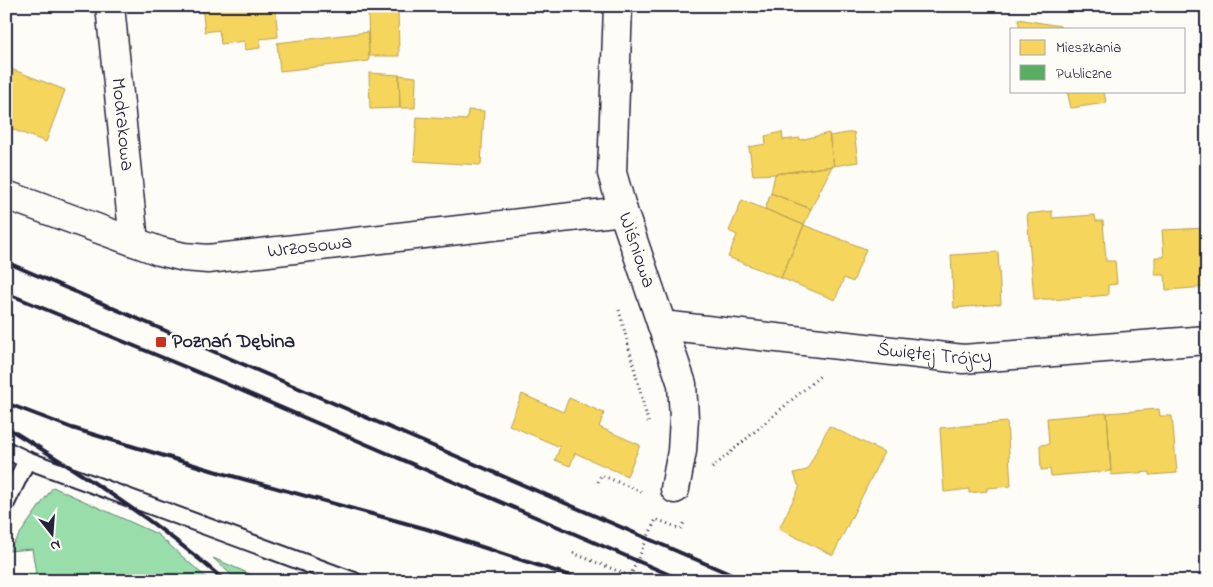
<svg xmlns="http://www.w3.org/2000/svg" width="1213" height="587" font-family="'Indie Flower',sans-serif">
<rect width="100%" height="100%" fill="#fdfcf7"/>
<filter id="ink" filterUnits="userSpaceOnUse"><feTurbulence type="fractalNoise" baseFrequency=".02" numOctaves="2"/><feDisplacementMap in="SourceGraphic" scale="10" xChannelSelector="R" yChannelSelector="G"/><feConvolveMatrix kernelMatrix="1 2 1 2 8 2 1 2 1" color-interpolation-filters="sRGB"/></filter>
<g filter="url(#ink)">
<!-- green -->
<path fill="#99deaa" stroke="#5e8072" d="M 53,487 L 157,534 L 210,581 L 22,581 L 22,575 L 36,573 L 32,549 L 8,551 Z
M 213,558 L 266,581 L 238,581 Z"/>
<!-- homes -->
<path fill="#f6d55c" stroke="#b69f52" d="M 202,6 L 275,6 L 278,37 L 260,39 L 260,48 L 245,50 L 244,41 L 221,44 L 219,30 L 205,32 Z
M 368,6 L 398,6 L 399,56 L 369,56 Z
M 1018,19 L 1060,26 L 1061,29 L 1020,29 Z
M 368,32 L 369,61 L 280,71 L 277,43 Z
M 6,67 L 65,90 L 46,142 L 6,127 Z
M 369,73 L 399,75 L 400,108 L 370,109 Z
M 399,75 L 416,77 L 415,108 L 400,108 Z
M 1067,91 L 1104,91 L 1106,103 L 1071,108 Z
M 468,110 L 484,111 L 481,165 L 414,161 L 417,117 L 467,120 Z
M 782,132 L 783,140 L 800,138 L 800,140 L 829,133 L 834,166 L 775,174 L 753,175 L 749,147 L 766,144 L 765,136 Z
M 854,132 L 858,162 L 834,166 L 829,136 Z
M 832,166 L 811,209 L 771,193 L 775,174 Z
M 771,193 L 811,209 L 804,225 L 765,209 Z
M 742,200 L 804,225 L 781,278 L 728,257 L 737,235 L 729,231 Z
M 1052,211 L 1052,218 L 1095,215 L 1096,221 L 1103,221 L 1106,261 L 1115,261 L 1117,284 L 1108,285 L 1108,295 L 1052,300 L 1052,299 L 1034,299 L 1027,214 Z
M 804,225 L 866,249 L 853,282 L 844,278 L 835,300 L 781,278 Z
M 1207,228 L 1207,287 L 1166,290 L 1165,275 L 1155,275 L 1155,257 L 1164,257 L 1162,230 Z
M 998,252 L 1001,304 L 954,308 L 951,255 Z
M 522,394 L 563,412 L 569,398 L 604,413 L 599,427 L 640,445 L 627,476 L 575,453 L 570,466 L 555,460 L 560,447 L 509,425 Z
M 1159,409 L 1160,416 L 1172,416 L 1177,473 L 1150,475 L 1150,472 L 1111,475 L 1107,413 Z
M 1107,413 L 1111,471 L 1051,476 L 1050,469 L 1041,470 L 1040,445 L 1049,444 L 1047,418 Z
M 1007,422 L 1011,486 L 987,488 L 987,491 L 969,493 L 969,489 L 944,492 L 940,428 Z
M 829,426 L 884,452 L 833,555 L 779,529 L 800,486 L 798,485 L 794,473 L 807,470 Z"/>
<!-- public -->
<path fill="#5aae61" stroke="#498456" d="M 10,574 L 11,581 L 6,581 L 6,575 Z"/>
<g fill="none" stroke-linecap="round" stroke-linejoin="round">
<!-- service casing -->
<g stroke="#22223b" stroke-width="20">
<path id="service" d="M 6,450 L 27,460 L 354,581
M 6,503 L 27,460"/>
</g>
<!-- minor casing -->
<g stroke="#22223b" stroke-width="31">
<g id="minor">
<path id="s1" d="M 110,6 L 134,242"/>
<path id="s2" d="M 618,6 L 612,173 L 623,211 L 682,384 L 684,418 L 682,451 L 675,489"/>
<path id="s3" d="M 6,195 L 159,251 L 184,257 L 208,259 L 623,211"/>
<path id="s4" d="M 662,325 L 963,359 L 1207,340"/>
</g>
</g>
<!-- path -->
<path stroke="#22223b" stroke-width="3" stroke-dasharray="1 4" stroke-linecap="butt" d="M 619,310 L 649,425
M 712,468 L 820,376
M 598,482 L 601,475 L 644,493
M 573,553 L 630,576
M 628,581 L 656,519 L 681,529 L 685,520"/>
<!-- service -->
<use href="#service" stroke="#fdfcf7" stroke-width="16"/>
<!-- minor -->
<use href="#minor" stroke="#fdfcf7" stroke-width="28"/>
<!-- rail -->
<path stroke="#22223b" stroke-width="4" d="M 6,262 L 746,581
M 6,293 L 224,383 L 684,581
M 6,403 L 72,428 L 214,471 L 427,529 L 586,581
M 6,427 C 82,474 157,521 225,581"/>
</g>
</g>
<!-- markers -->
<rect fill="#c8321e" stroke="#fdfcf7" stroke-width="2" x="155" y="336" width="12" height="12" rx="2.5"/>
<g text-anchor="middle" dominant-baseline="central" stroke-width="5" stroke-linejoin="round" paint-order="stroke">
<!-- street labels -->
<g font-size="20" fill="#22223b" stroke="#fdfcf7">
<text stroke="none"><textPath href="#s1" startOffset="119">Modrakowa</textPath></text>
<text stroke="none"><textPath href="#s3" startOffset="315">Wrzosowa</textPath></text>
<text stroke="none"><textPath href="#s2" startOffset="248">Wiśniowa</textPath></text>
<text stroke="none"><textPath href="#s4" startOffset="274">Świętej Trójcy</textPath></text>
</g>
<!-- poi labels -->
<g font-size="20" font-weight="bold" fill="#22223b" stroke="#fdfcf7" text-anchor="start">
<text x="172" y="342">Poznań Dębina</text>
</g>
</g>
<!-- margin -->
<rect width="1213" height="587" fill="none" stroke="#fdfcf7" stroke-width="25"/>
<rect x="12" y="12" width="1188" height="562" fill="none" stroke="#22223b" stroke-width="2" filter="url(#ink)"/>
<!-- legend -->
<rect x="1010" y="28" width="175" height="65" fill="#fdfcf7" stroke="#a5a5ac"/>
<rect x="1020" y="40" width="25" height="15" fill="#f6d55c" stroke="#a5a5ac"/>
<text x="1056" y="52" font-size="15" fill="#22223b">Mieszkania</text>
<rect x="1020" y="65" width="25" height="15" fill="#5aae61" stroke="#a5a5ac"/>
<text x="1056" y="78" font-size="15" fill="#22223b">Publiczne</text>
<!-- north arrow -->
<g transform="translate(52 534) rotate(163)" stroke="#fdfcf7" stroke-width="4" paint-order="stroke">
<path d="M0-4L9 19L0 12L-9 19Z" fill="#22223b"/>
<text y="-8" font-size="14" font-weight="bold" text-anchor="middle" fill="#22223b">N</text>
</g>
</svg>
